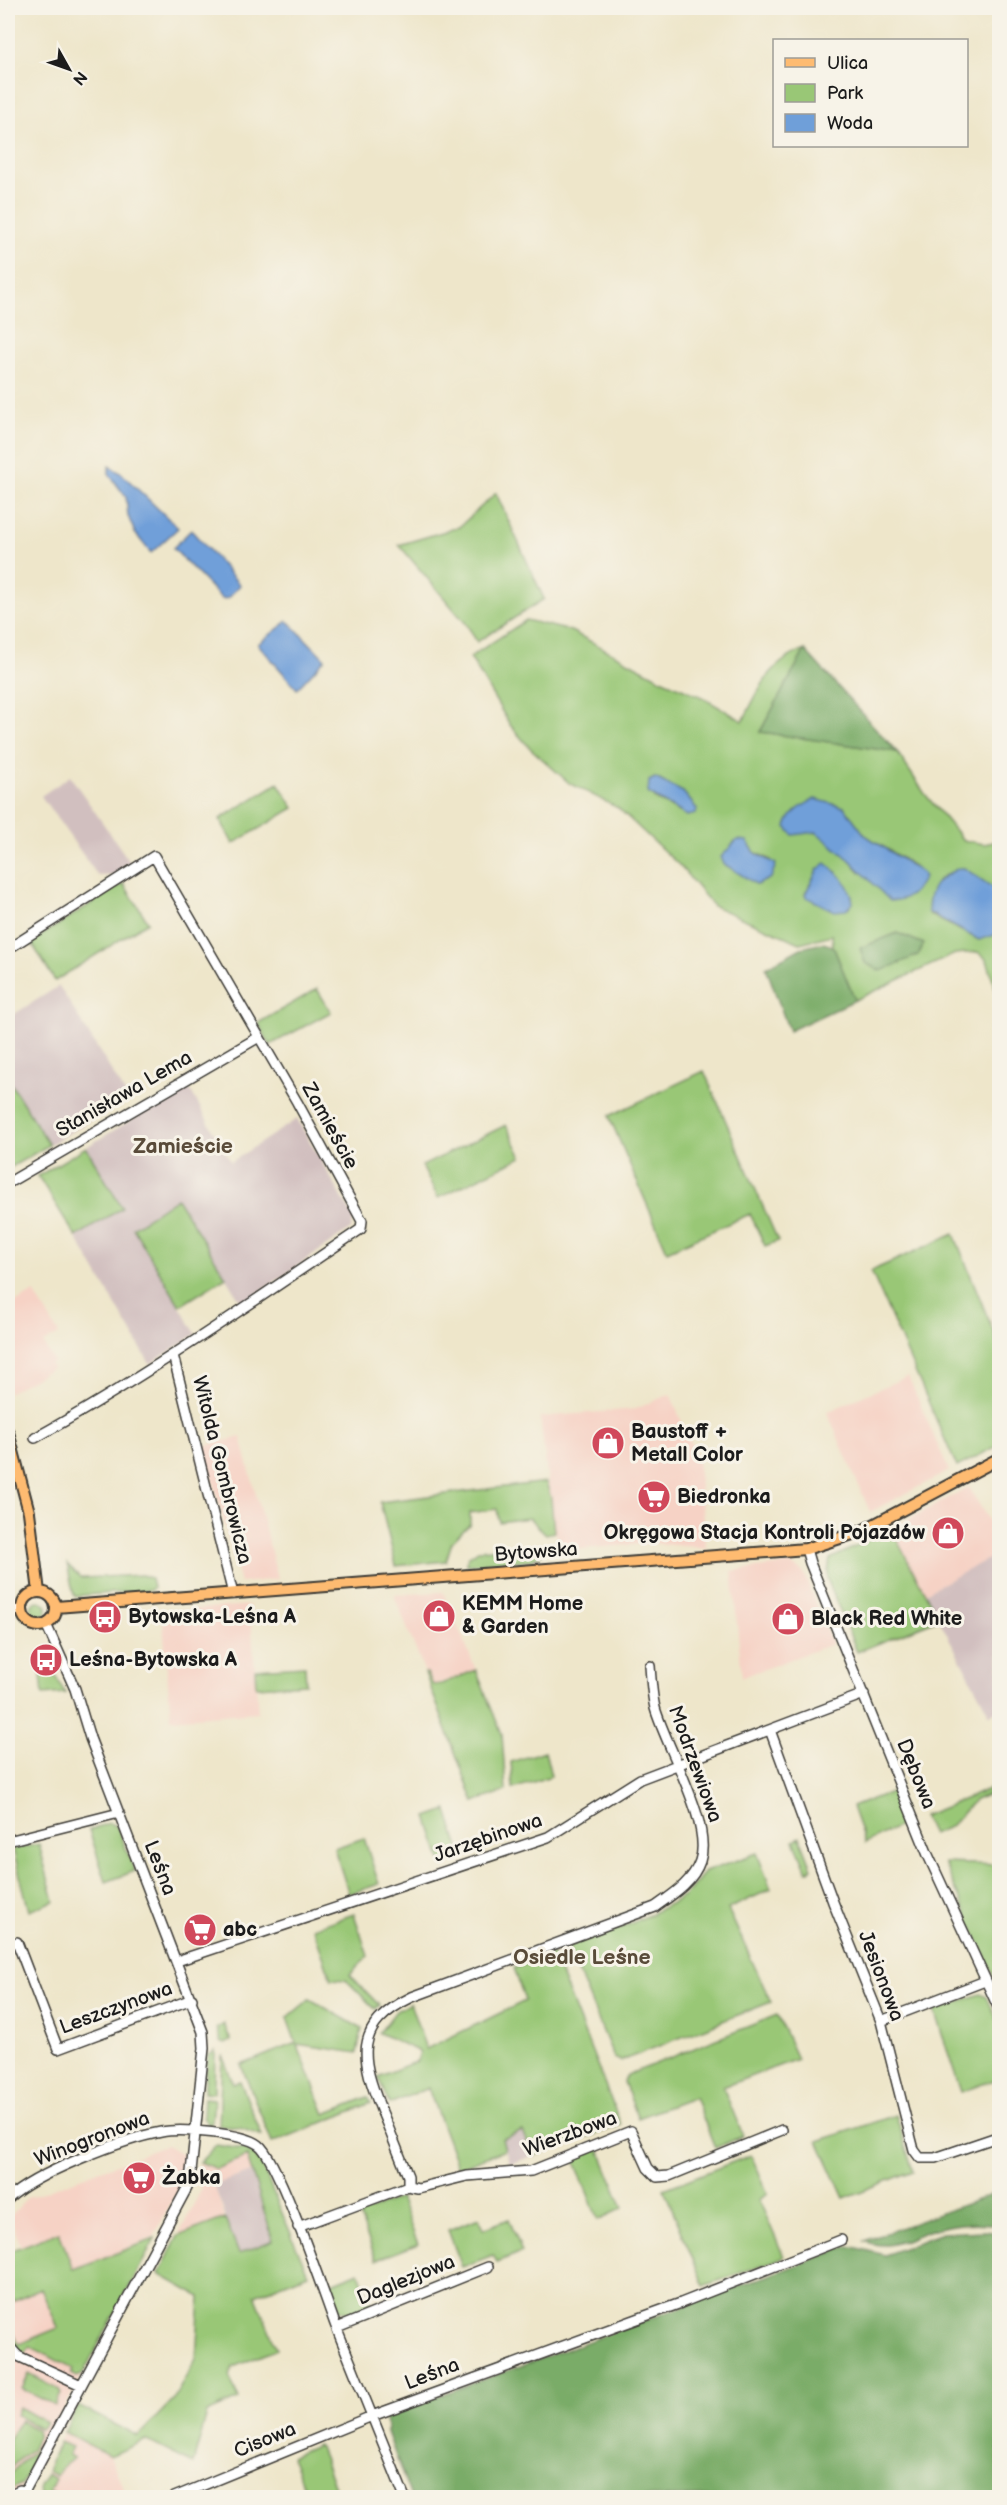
<svg xmlns="http://www.w3.org/2000/svg" width="1007" height="2505" font-family="'Balsamiq Sans',sans-serif">
<rect width="100%" height="100%" fill="#f7f3e8"/>
<filter id="ink" filterUnits="userSpaceOnUse"><feTurbulence type="fractalNoise" baseFrequency=".0167" numOctaves="2"/><feDisplacementMap in="SourceGraphic" scale="12" xChannelSelector="R" yChannelSelector="G"/><feConvolveMatrix kernelMatrix="1 2 1 2 8 2 1 2 1" color-interpolation-filters="sRGB"/></filter>
<filter id="wash" filterUnits="userSpaceOnUse"><feTurbulence type="fractalNoise" baseFrequency=".008" numOctaves="4" result="noise"/><feDisplacementMap in="SourceGraphic" scale="24" xChannelSelector="R" yChannelSelector="G"/><feGaussianBlur stdDeviation="1.35" result="paint"/><feColorMatrix in="noise" values="0 0 0 0 0 0 0 0 0 0 0 0 0 0 0 0 0 1.4 0 .05"/><feComposite in="paint" operator="in"/></filter>
<g filter="url(#wash)">
<rect width="100%" height="100%" fill="#eee6ca"/>
<!-- built -->
<path fill="#f6d2c5" d="M 34,1292 L 59,1334 L 43,1343 L 54,1362 L 50,1364 L 53,1368 L 8,1393 L 8,1307 Z
M 908,1376 L 949,1471 L 870,1512 L 827,1412 Z
M 670,1394 L 697,1457 L 706,1548 L 651,1543 L 569,1550 L 554,1532 L 540,1417 L 636,1409 Z
M 241,1437 L 278,1579 L 240,1583 L 204,1446 Z
M 969,1487 L 990,1523 L 988,1533 L 999,1554 L 925,1593 L 891,1529 Z
M 790,1564 L 803,1572 L 832,1644 L 742,1677 L 732,1571 Z
M 443,1592 L 476,1670 L 433,1685 L 427,1673 L 425,1673 L 394,1595 Z
M 250,1605 L 258,1712 L 171,1719 L 162,1612 Z
M 167,2145 L 183,2155 L 180,2185 L 153,2238 L 73,2269 L 59,2232 L 21,2247 L 10,2217 L 27,2198 Z
M 247,2156 L 253,2172 L 214,2185 L 225,2218 L 178,2236 L 202,2188 L 197,2185 L 200,2162 L 217,2169 Z
M 41,2289 L 58,2328 L 19,2345 L 8,2334 L 8,2304 Z
M 8,2334 L 15,2349 L 24,2354 L 29,2346 L 82,2375 L 16,2497 L 8,2497 Z
M 64,2432 L 110,2456 L 127,2497 L 41,2497 L 39,2486 L 54,2460 L 54,2451 Z"/>
<!-- industrial -->
<path fill="#d1bfbf" d="M 70,776 L 132,865 L 117,875 L 98,876 L 41,796 Z
M 59,986 L 128,1098 L 49,1145 L 8,1079 L 8,1018 Z
M 188,1086 L 231,1162 L 297,1119 L 354,1218 L 351,1229 L 242,1304 L 178,1198 L 134,1228 L 196,1334 L 150,1364 L 76,1237 L 122,1208 L 86,1147 Z
M 999,1553 L 999,1709 L 990,1715 L 925,1593 Z
M 523,2131 L 533,2156 L 510,2164 L 501,2139 Z
M 251,2172 L 273,2241 L 239,2254 L 214,2185 Z"/>
<!-- green -->
<path fill="#99c776" stroke="#5a7249" stroke-width="1.5" fill-rule="evenodd" d="M 496,493 L 544,599 L 477,642 L 467,625 L 399,545 L 459,527 Z
M 526,620 L 571,631 L 663,680 L 698,695 L 743,721 C 759,690 769,661 805,650 L 760,732 L 897,752 L 925,794 L 963,840 L 984,844 L 999,841 L 999,892 L 964,868 C 932,876 933,886 930,915 L 979,940 L 999,933 L 999,1000 L 987,960 L 978,952 L 955,954 L 855,1000 L 833,946 L 832,935 L 800,943 L 713,906 L 680,866 L 618,808 L 569,783 L 529,747 L 510,725 L 470,657 ZM 655,778 L 683,792 L 694,805 L 687,816 L 655,799 L 649,781 ZM 833,804 L 844,807 L 865,835 L 914,866 L 860,872 C 848,857 829,834 810,831 ZM 734,842 L 771,860 L 757,884 L 724,864 ZM 818,869 L 835,870 L 852,896 L 805,894 Z
M 278,783 L 294,808 L 233,844 L 220,819 Z
M 123,883 L 148,922 L 55,981 L 31,942 Z
M 317,989 L 331,1012 L 270,1045 L 258,1023 Z
M 704,1071 L 778,1241 L 765,1246 L 750,1214 L 667,1251 L 609,1116 Z
M 8,1079 L 49,1145 L 8,1169 Z
M 506,1125 L 522,1157 L 438,1198 L 422,1166 Z
M 86,1147 L 122,1208 L 76,1237 L 38,1176 Z
M 177,1198 L 226,1277 L 180,1306 L 133,1228 Z
M 954,1234 L 999,1346 L 999,1445 L 957,1467 L 871,1271 Z
M 546,1482 L 551,1498 L 554,1532 L 546,1534 L 529,1518 L 499,1522 L 497,1509 L 470,1513 L 470,1524 L 452,1542 L 446,1561 L 396,1566 L 380,1502 Z
M 891,1529 L 939,1619 L 857,1652 L 827,1579 L 830,1559 Z
M 533,1546 L 541,1548 L 543,1553 L 531,1560 L 467,1565 L 468,1557 L 478,1550 Z
M 67,1564 L 81,1578 L 142,1575 L 151,1578 L 153,1587 L 151,1590 L 74,1596 Z
M31 1609a8 8 0 1 1 16 0a8 8 0 1 1-16 0Z
M 43,1653 L 65,1693 L 43,1695 L 39,1654 Z
M 305,1666 L 306,1684 L 256,1687 L 255,1669 Z
M 476,1670 L 502,1735 L 506,1791 L 474,1802 L 425,1673 L 427,1673 L 433,1685 L 441,1684 Z
M 545,1751 L 551,1776 L 513,1789 L 511,1762 Z
M 999,1785 L 999,1790 L 975,1800 L 949,1827 L 932,1834 L 923,1816 Z
M 893,1791 L 905,1823 L 865,1843 L 852,1807 Z
M 447,1810 L 462,1857 L 442,1863 L 427,1817 Z
M 109,1823 L 117,1826 L 135,1871 L 106,1882 L 89,1830 Z
M 800,1837 L 812,1868 L 807,1871 L 794,1840 Z
M 364,1838 L 379,1884 L 349,1894 L 334,1848 Z
M 39,1844 L 54,1901 L 29,1911 L 13,1849 Z
M 757,1853 L 771,1889 L 728,1909 L 771,2002 L 621,2061 L 614,2058 L 568,1947 L 598,1932 L 621,1928 L 649,1915 L 685,1896 L 705,1872 Z
M 944,1863 L 999,1865 L 999,1988 L 995,1979 Z
M 354,1914 L 368,1956 L 350,1975 L 379,2005 L 375,2009 L 346,1980 L 331,1979 L 313,1928 Z
M 553,1954 L 621,2125 L 533,2156 L 523,2131 L 502,2139 L 505,2150 L 458,2168 L 428,2088 L 389,2104 L 378,2077 L 417,2061 L 420,2052 L 379,2033 L 396,2011 L 410,2003 L 426,2049 L 525,2001 L 514,1968 Z
M 980,1994 L 987,1997 L 999,2024 L 999,2078 L 961,2092 L 934,2010 Z
M 310,1999 L 362,2029 L 357,2053 L 297,2044 L 325,2114 L 368,2097 L 371,2103 L 272,2143 L 241,2065 L 296,2043 L 287,2018 Z
M 777,2015 L 797,2059 L 723,2087 L 743,2136 L 715,2148 L 695,2097 L 638,2118 L 624,2082 L 627,2075 Z
M 224,2024 L 231,2041 L 225,2044 L 221,2042 L 217,2028 Z
M 215,2051 L 214,2093 L 204,2092 L 208,2056 Z
M 222,2055 L 233,2083 L 240,2081 L 262,2136 L 240,2128 L 219,2126 Z
M 204,2098 L 214,2099 L 212,2122 L 209,2126 L 203,2117 Z
M 896,2115 L 913,2171 L 844,2198 L 818,2141 Z
M 216,2145 L 248,2150 L 260,2161 L 308,2274 L 255,2295 L 277,2349 L 233,2367 L 229,2376 L 239,2399 L 207,2413 L 193,2464 L 146,2440 L 110,2456 L 64,2432 L 78,2406 L 138,2436 L 173,2400 L 196,2359 L 200,2297 L 159,2274 L 178,2236 L 225,2218 L 239,2254 L 273,2240 L 247,2156 L 216,2169 L 200,2162 Z
M 599,2149 L 623,2208 L 598,2220 L 574,2159 Z
M 751,2155 L 768,2194 L 759,2200 L 784,2257 L 704,2286 L 664,2189 Z
M 400,2198 L 418,2244 L 376,2260 L 359,2214 Z
M 479,2218 L 483,2229 L 509,2219 L 522,2252 L 497,2262 L 493,2255 L 462,2267 L 448,2230 Z
M 59,2232 L 73,2269 L 155,2239 L 82,2375 L 76,2377 L 71,2374 L 73,2369 L 30,2346 L 24,2354 L 14,2348 L 8,2337 L 12,2328 L 19,2344 L 58,2328 L 41,2289 L 8,2304 L 8,2252 Z
M 359,2272 L 371,2305 L 349,2313 L 339,2309 L 329,2284 Z
M 29,2374 L 58,2389 L 61,2394 L 55,2406 L 22,2389 Z
M 19,2407 L 46,2422 L 43,2427 L 40,2429 L 16,2415 Z
M 20,2421 L 37,2430 L 38,2435 L 33,2447 L 8,2470 L 8,2440 Z
M 59,2442 L 72,2447 L 68,2455 L 74,2458 L 60,2469 L 56,2476 L 47,2471 Z
M 40,2444 L 45,2444 L 22,2484 L 8,2491 L 8,2476 Z
M 318,2445 L 339,2497 L 308,2497 L 291,2457 Z
M 46,2474 L 55,2479 L 49,2491 L 60,2497 L 40,2497 L 39,2486 Z"/>
<!-- forest -->
<path fill="#7aac67" stroke="#4b6442" stroke-width="1.5" d="M 805,650 L 897,752 L 760,732 Z
M 897,933 L 924,944 L 918,955 L 881,971 L 865,963 L 860,948 Z
M 823,943 L 833,946 L 855,1000 L 789,1031 L 766,967 L 801,948 Z
M 999,2192 L 999,2225 C 980,2222 958,2223 939,2228 C 910,2235 893,2253 864,2241 Z
M 985,2231 L 999,2233 L 999,2497 L 411,2497 L 387,2432 L 386,2415 L 849,2246 L 885,2255 L 942,2233 Z"/>
<!-- water -->
<path fill="#6f9fd9" stroke="#465e7a" stroke-width="1.5" d="M 109,466 L 121,473 L 178,528 L 151,553 L 135,533 L 128,516 L 126,497 L 109,474 Z
M 191,530 L 240,585 L 228,598 L 222,599 L 173,548 Z
M 288,621 L 325,659 L 297,689 L 258,644 Z
M 655,778 L 683,792 L 697,809 L 696,814 L 687,816 L 648,793 L 649,781 Z
M 815,799 L 844,807 L 865,835 L 922,873 L 924,877 C 916,893 909,900 890,901 L 850,860 L 816,832 L 793,835 L 786,827 C 790,812 802,806 815,799 Z
M 737,840 L 747,841 L 756,854 L 776,864 L 771,878 L 757,885 L 724,864 L 721,857 Z
M 826,863 C 838,873 852,886 853,903 L 846,910 L 834,911 L 806,897 L 805,894 L 818,869 Z
M 959,868 L 964,868 L 999,892 L 998,934 L 979,940 L 928,912 C 928,886 937,879 959,868 Z"/>
</g>
<g filter="url(#ink)">
<g fill="none" stroke-linecap="round" stroke-linejoin="round">
<!-- minor casing -->
<g stroke="#3c3a36" stroke-width="12">
<path id="minor" d="M 8,949 L 154,856 L 297,1102 L 362,1221 L 361,1229 C 254,1301 148,1375 35,1438
M 8,1183 L 259,1037
M 173,1355 L 233,1594
M 806,1549 L 810,1563 L 928,1855 L 1000,2011
M 8,1611 L 22,1610
M 770,1730 L 833,1902 L 881,2021 L 914,2150 L 920,2158 L 935,2158 L 1000,2136
M 8,1841 L 119,1813
M 17,1942 L 58,2049 L 192,1999
M 177,1961 L 548,1837 L 640,1779 L 864,1694
M 881,2021 L 985,1981
M 408,2186 L 408,2176 C 399,2155 391,2133 382,2112 C 361,2059 352,2026 412,1997 L 655,1907 C 672,1895 693,1882 700,1861 C 713,1824 666,1747 655,1708 C 652,1695 651,1680 650,1666
M 408,2186 L 418,2188 L 467,2176 L 531,2171 L 631,2131 L 648,2168 L 657,2177 L 669,2176 L 782,2130
M 8,2199 C 36,2173 123,2139 161,2132 C 181,2128 243,2133 259,2145 C 278,2159 324,2294 335,2324 C 358,2382 382,2440 405,2498
M 298,2227 L 408,2186
M 337,2328 L 488,2267
M 8,2345 L 18,2356 L 81,2385
M 8,2495 L 20,2490 L 24,2492
M 21,2498 L 187,2188 L 191,2172 L 204,2048 L 203,2032 L 90,1738 L 75,1689 L 46,1624
M 172,2498 L 372,2416 L 681,2303 L 841,2240"/>
</g>
<!-- major casing -->
<g stroke="#3c3a36" stroke-width="14">
<path id="major" d="M 8,1432 L 29,1512 L 39,1592
M22 1609a17 17 0 1 1 34 0a17 17 0 1 1-34 0Z
M 56,1607 L 806,1549 L 862,1531 L 1000,1458"/>
</g>
<!-- minor -->
<use href="#minor" stroke="#fff" stroke-width="9"/>
<!-- major -->
<use href="#major" stroke="#febb71" stroke-width="10"/>
</g>
</g>
<!-- icons -->
<defs>
<g id="shop-disc" transform="scale(1.725)"><circle r="9.5" fill="#d1495b" stroke="#f7f3e8"/><path d="M-5-2.5h2.3a2.7 3.5 0 0 1 5.4 0H5L5.5 6h-11ZM-1.5-2.5h3a1.5 2.3 0 0 0-3 0Z" fill="#fff"/></g>
<g id="supermarket-disc" transform="scale(1.725)"><circle r="9.5" fill="#d1495b" stroke="#f7f3e8"/><path d="M-6-5.5h2.5l.6 2H6L4.5 2H-2.5L-4.4-4H-6ZM-1.5 3.2a1.3 1.3 0 1 0 .1 0ZM3 3.2a1.3 1.3 0 1 0 .1 0Z" fill="#fff"/></g>
<g id="bus-disc" transform="scale(1.725)"><circle r="9.5" fill="#d1495b" stroke="#f7f3e8"/><path d="M-5-6H5V4H4V6H2V4H-2V6H-4V4H-5ZM-3.5-4V0h7V-4ZM-3.5 1.2v1.5H-2V1.2ZM2 1.2v1.5H3.5V1.2Z" fill="#fff"/></g>
</defs>
<g fill-rule="evenodd">
<use href="#shop-disc" x="608" y="1443"/>
<use href="#supermarket-disc" x="654" y="1497"/>
<use href="#shop-disc" x="948" y="1533"/>
<use href="#shop-disc" x="439" y="1616"/>
<use href="#bus-disc" x="105" y="1617"/>
<use href="#shop-disc" x="788" y="1619"/>
<use href="#bus-disc" x="46" y="1660"/>
<use href="#supermarket-disc" x="200" y="1930"/>
<use href="#supermarket-disc" x="139" y="2178"/>
</g>
<g text-anchor="middle" dominant-baseline="central" stroke-width="6" stroke-linejoin="round" paint-order="stroke">
<!-- street labels -->
<g font-size="20" fill="#1c1c1c" stroke="#f7f3e8">
<text transform="translate(124 1094) rotate(-30)">Stanisława Lema</text>
<text transform="translate(330 1126) rotate(61)">Zamieście</text>
<text transform="translate(222 1470) rotate(76)">Witolda Gombrowicza</text>
<text transform="translate(536 1552) rotate(-4)">Bytowska</text>
<text transform="translate(695 1764) rotate(70)">Modrzewiowa</text>
<text transform="translate(916 1774) rotate(68)">Dębowa</text>
<text transform="translate(488 1838) rotate(-19)">Jarzębinowa</text>
<text transform="translate(160 1868) rotate(69)">Leśna</text>
<text transform="translate(881 1976) rotate(69)">Jesionowa</text>
<text transform="translate(116 2008) rotate(-20)">Leszczynowa</text>
<text transform="translate(570 2134) rotate(-20)">Wierzbowa</text>
<text transform="translate(92 2139) rotate(-21)">Winogronowa</text>
<text transform="translate(406 2280) rotate(-22)">Daglezjowa</text>
<text transform="translate(432 2374) rotate(-21)">Leśna</text>
<text transform="translate(265 2440) rotate(-22)">Cisowa</text>
</g>
<!-- poi labels -->
<g font-size="20" font-weight="bold" fill="#1c1c1c" stroke="#f7f3e8" text-anchor="start">
<text x="631" y="1432">Baustoff +<tspan x="631" dy="23">Metall Color</tspan></text>
<text x="677" y="1497">Biedronka</text>
<text x="925" y="1533" text-anchor="end">Okręgowa Stacja Kontroli Pojazdów</text>
<text x="462" y="1604">KEMM Home<tspan x="462" dy="23">&amp; Garden</tspan></text>
<text x="128" y="1617">Bytowska-Leśna A</text>
<text x="811" y="1619">Black Red White</text>
<text x="69" y="1660">Leśna-Bytowska A</text>
<text x="223" y="1930">abc</text>
<text x="162" y="2178">Żabka</text>
</g>
<!-- neighbourhood labels -->
<g font-size="21" font-weight="bold" fill="#594b39" stroke="#f7f3e8">
<text x="183" y="1146">Zamieście</text>
<text x="582" y="1957">Osiedle Leśne</text>
</g>
</g>
<!-- margin -->
<rect width="1007" height="2505" fill="none" stroke="#f7f3e8" stroke-width="30"/>
<!-- legend -->
<rect x="773" y="39" width="195" height="108" fill="#f7f3e8" stroke="#9f9d96" stroke-width="1.5"/>
<rect x="785" y="58" width="30" height="9" fill="#febb71" stroke="#9f9d96" stroke-width="1.5"/>
<text x="827" y="69" font-size="18" fill="#1c1c1c">Ulica</text>
<rect x="785" y="84" width="30" height="18" fill="#99c776" stroke="#9f9d96" stroke-width="1.5"/>
<text x="827" y="99" font-size="18" fill="#1c1c1c">Park</text>
<rect x="785" y="114" width="30" height="18" fill="#6f9fd9" stroke="#9f9d96" stroke-width="1.5"/>
<text x="827" y="129" font-size="18" fill="#1c1c1c">Woda</text>
<!-- north arrow -->
<g transform="translate(69 69) rotate(130)" stroke="#f7f3e8" stroke-width="4.5" paint-order="stroke">
<path d="M0-4.5L10 22L0 15L-10 22Z" fill="#1c1c1c"/>
<text y="-9" font-size="16" font-weight="bold" text-anchor="middle" fill="#1c1c1c">N</text>
</g>
</svg>
